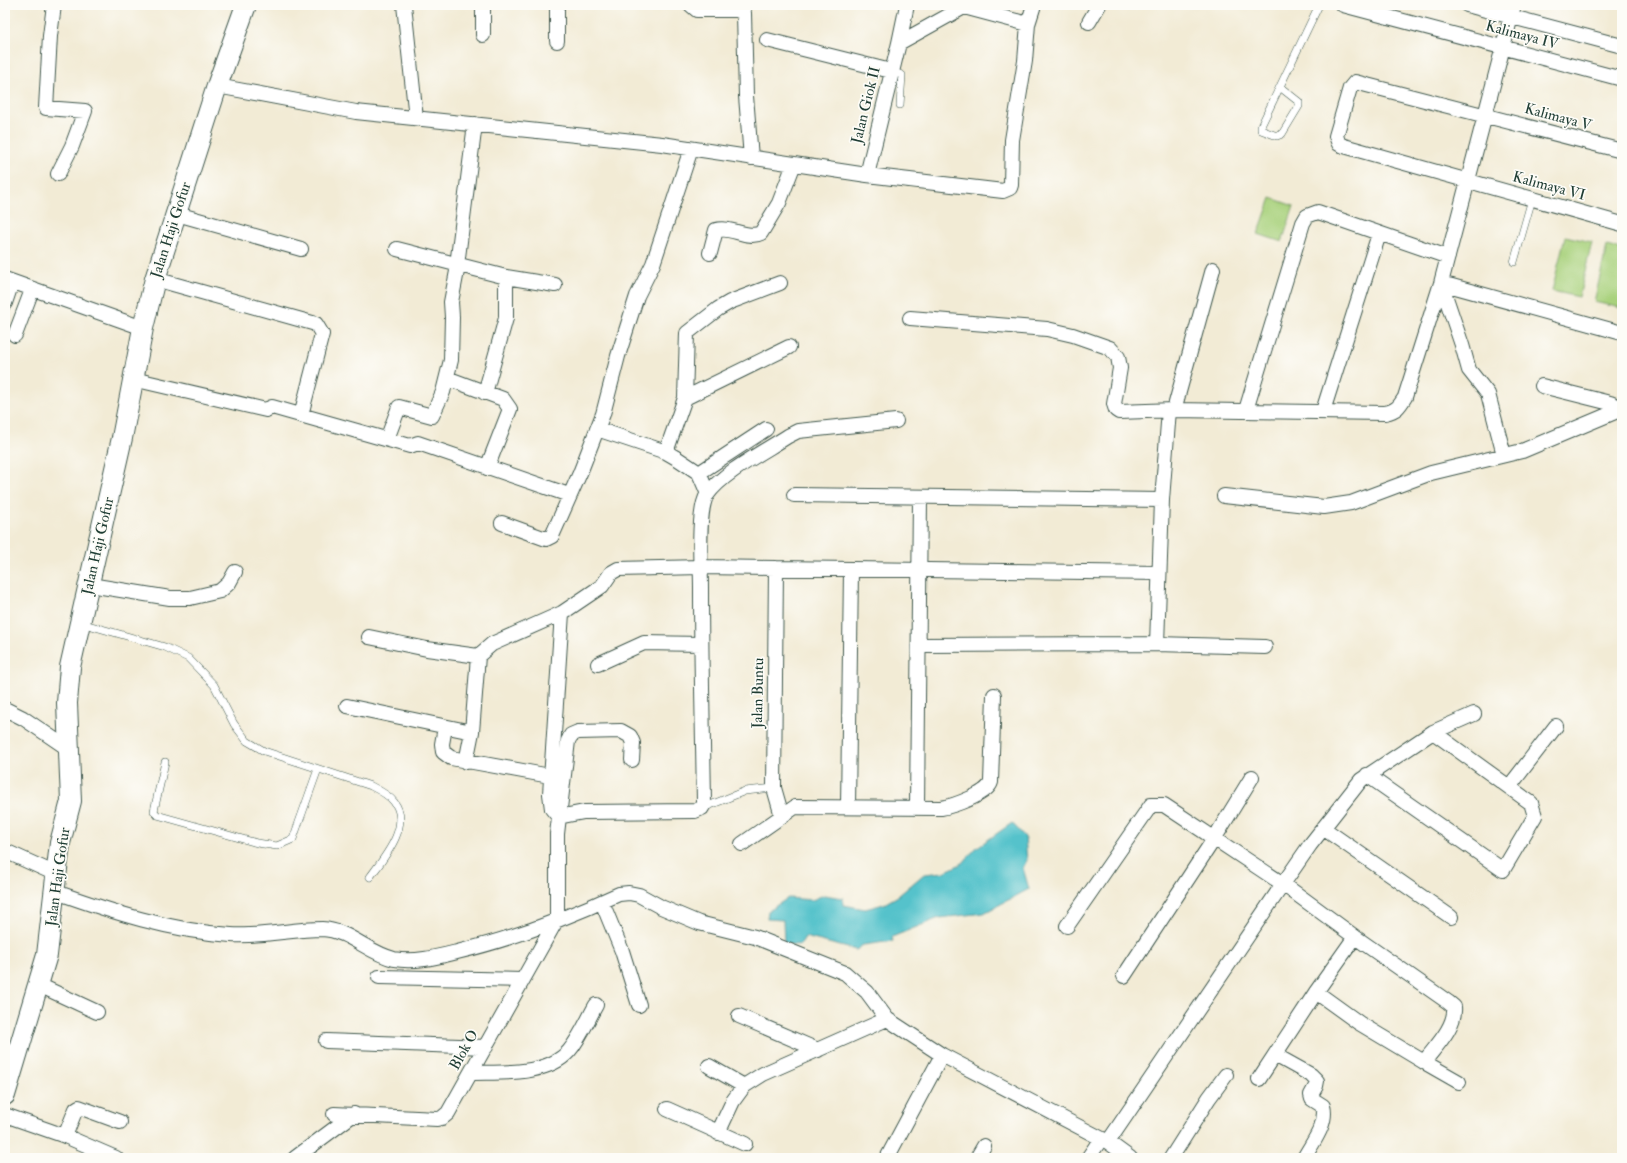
<svg xmlns="http://www.w3.org/2000/svg" width="1627" height="1163" font-family="'IM FELL Double Pica',serif">
<rect width="100%" height="100%" fill="#fdfcf7"/>
<filter id="ink" filterUnits="userSpaceOnUse"><feTurbulence type="fractalNoise" baseFrequency=".025" numOctaves="2"/><feDisplacementMap in="SourceGraphic" scale="8" xChannelSelector="R" yChannelSelector="G"/><feConvolveMatrix kernelMatrix="1 2 1 2 8 2 1 2 1" color-interpolation-filters="sRGB"/></filter>
<filter id="wash" filterUnits="userSpaceOnUse"><feTurbulence type="fractalNoise" baseFrequency=".012" numOctaves="4" result="noise"/><feDisplacementMap in="SourceGraphic" scale="16" xChannelSelector="R" yChannelSelector="G"/><feGaussianBlur stdDeviation="0.9" result="paint"/><feColorMatrix in="noise" values="0 0 0 0 0 0 0 0 0 0 0 0 0 0 0 0 0 1.4 0 .05"/><feComposite in="paint" operator="in"/></filter>
<g filter="url(#wash)">
<rect width="100%" height="100%" fill="#f2ebd5"/>
<!-- green -->
<path fill="#a8d17c" stroke="#648758" d="M 1271,198 L 1294,206 L 1282,242 L 1258,234 Z
M 1565,236 L 1592,242 L 1579,297 L 1552,291 Z
M 1607,246 L 1622,250 L 1621,308 L 1594,302 Z"/>
<!-- water -->
<path fill="#54c2cb" stroke="#3a8080" d="M 1012,823 L 1025,837 L 1027,860 L 1023,868 L 1029,889 L 984,913 L 939,918 L 892,937 L 893,941 L 863,945 L 856,950 L 805,937 L 800,945 L 784,944 L 783,920 L 767,919 L 768,911 L 788,898 L 812,900 L 824,895 L 843,898 L 843,905 L 865,909 L 884,904 L 898,896 L 924,874 L 944,872 L 963,863 L 976,848 Z"/>
</g>
<g filter="url(#ink)">
<g fill="none" stroke-linecap="round" stroke-linejoin="round">
<!-- lane casing -->
<g stroke="#3f574c" stroke-width="8">
<path id="lane" d="M 891,71 L 902,75 L 900,105
M 1280,87 L 1299,102 L 1299,106 L 1282,134 L 1277,136 L 1261,130 L 1261,126 L 1319,5
M 1514,262 L 1532,199
M 81,623 L 165,647 L 188,658 L 214,685 L 234,724 L 247,741 L 264,751 L 371,786 C 379,790 389,795 394,802 C 412,825 384,858 370,877
M 165,762 L 154,811 L 157,815 L 257,843 L 277,846 L 293,839 L 318,769
M 703,808 L 745,791 L 774,788"/>
</g>
<!-- street casing -->
<g stroke="#3f574c" stroke-width="16">
<path id="street" d="M 54,5 L 50,36 L 46,108 L 85,111 L 72,146 L 58,174
M 404,5 L 416,118
M 483,5 L 483,35
M 691,5 L 697,10 L 737,10 L 744,13 L 746,96 L 751,158
M 1343,5 L 1622,79
M 1467,5 L 1622,46
M 1089,22 L 1099,5
M 767,40 L 891,71
M 557,41 L 557,5
M 899,43 L 907,5
M 217,86 L 356,112 L 662,144 L 867,175 L 1003,191 L 1010,188 L 1011,185 L 1012,140 L 1025,61 L 1028,24 L 1034,5
M 1622,151 L 1355,82 L 1350,88 L 1336,136 L 1339,144 L 1344,146 L 1622,224
M 867,175 L 899,43 L 964,7 L 1028,24
M 177,214 L 301,249
M 397,249 L 506,277 L 555,285
M 710,253 L 716,230 C 731,226 748,240 761,233 L 779,203 L 794,164
M 457,265 L 475,124
M 5,279 L 143,328
M 155,279 L 316,324 L 322,334 L 301,415
M 1441,283 L 1622,333
M 1441,283 L 1462,345 L 1469,370 L 1488,394 L 1504,455
M 5,303 L 12,282
M 910,318 L 1047,329 L 1073,335 L 1110,348 L 1118,357 L 1120,368 L 1114,404 L 1116,410 L 1119,412 L 1174,410 L 1385,413 C 1396,411 1399,407 1405,397 L 1441,283 L 1514,5
M 15,335 L 32,290
M 447,378 L 503,399 L 510,409 L 487,468
M 133,379 L 266,410 L 272,407 L 410,446 L 418,443 L 569,495
M 1542,386 L 1610,403 L 1622,408
M 485,393 L 506,318 L 506,277
M 685,398 L 789,347
M 1174,410 L 1213,269
M 1246,410 L 1303,223 L 1307,216 L 1318,212 L 1448,257
M 1323,411 L 1379,234
M 597,429 L 666,452 L 678,459 L 699,473 L 708,494
M 387,439 L 399,407 L 432,416 L 443,392 L 451,360 L 452,317 L 451,302 L 458,266
M 666,452 L 685,398 L 687,333 L 718,309 L 730,302 L 780,283
M 699,473 L 766,429
M 794,495 L 1162,500
M 1224,496 L 1324,507 L 1351,503 L 1431,473 L 1522,451 L 1622,409
M 502,523 L 546,539 L 552,536 L 580,473 L 603,414 L 618,356 L 637,296 L 653,264 L 691,149
M 776,568 L 774,788 L 782,816
M 90,585 L 170,598 L 190,598 L 220,591 L 229,583 L 235,572
M 369,637 L 427,649 L 478,656
M 1157,644 L 1162,500 L 1169,410
M 919,645 L 1157,644 L 1265,647
M 598,664 L 644,643 L 701,644
M 347,706 L 472,732
M 5,709 L 23,718 L 70,750
M 445,727 L 442,744 L 443,752 L 451,758 L 550,776
M 466,762 L 472,732 L 478,656 L 492,644 L 562,613 L 602,586 L 611,573 L 618,569 L 701,567 L 1159,573
M 1367,775 L 1503,870 L 1535,816 L 1531,803 L 1433,732
M 1509,787 L 1556,726
M 848,807 L 851,570
M 917,808 L 920,497
M 557,815 L 552,809 L 550,794 L 562,613
M 558,817 L 584,812 L 695,811 L 702,808 L 704,803 C 703,732 701,660 701,588 C 701,567 697,511 707,495 C 722,473 765,451 788,436 L 798,431 L 896,421
M 1323,828 L 1451,917
M 742,844 L 795,807 L 941,808 C 953,806 988,794 991,782 L 994,695
M 5,851 L 56,874
M 56,892 C 112,912 171,931 231,935 C 262,937 292,929 322,929 C 349,930 368,953 394,959 C 414,963 437,957 457,952 C 512,939 567,918 619,894 L 629,893 L 639,895 L 661,907 L 699,923 L 755,937 L 845,973 L 867,992 L 887,1019 L 942,1055 L 1108,1142 L 1130,1158
M 602,902 L 622,951 L 639,1005
M 1067,926 L 1151,805 L 1164,805 L 1283,884 L 1355,937 L 1448,1002 L 1454,1007 C 1456,1027 1435,1047 1424,1062 L 1459,1082
M 1124,976 L 1214,839 L 1252,777
M 379,977 L 522,980
M 39,985 L 97,1012
M 1316,992 L 1359,1023 L 1424,1062
M 739,1016 L 818,1050
M 326,1041 L 486,1047
M 1275,1055 L 1311,1075 L 1317,1081 L 1316,1086 L 1311,1095 L 1312,1099 L 1323,1106 C 1328,1124 1312,1143 1304,1158
M 709,1066 L 744,1086
M 471,1073 C 501,1072 547,1076 569,1051 C 580,1038 587,1021 596,1005
M 1259,1079 L 1316,992 L 1355,937
M 667,1109 L 745,1144
M 334,1114 L 437,1119 L 442,1118 L 448,1113 L 557,919 L 557,834 L 568,741 L 571,735 L 578,732 L 621,731 L 630,736 L 633,743 L 632,760
M 5,1115 L 65,1136 L 116,1158
M 718,1133 L 733,1101 L 744,1086 L 763,1074 L 887,1019
M 65,1136 L 76,1109 L 79,1107 L 120,1122
M 1108,1142 L 1283,884 L 1310,845 L 1361,780 L 1433,732 L 1474,714
M 295,1158 L 354,1114
M 887,1158 L 942,1055
M 977,1158 L 984,1146
M 1088,1158 L 1101,1139
M 1171,1158 L 1209,1098 L 1226,1075"/>
</g>
<!-- secondary casing -->
<g stroke="#3f574c" stroke-width="22">
<path id="secondary" d="M 5,1095 L 47,955 L 60,843 L 71,801 L 67,703 L 70,667 L 122,438 L 143,328 L 155,279 L 217,86 L 246,5"/>
</g>
<!-- lane -->
<use href="#lane" stroke="#fff" stroke-width="7"/>
<!-- street -->
<use href="#street" stroke="#fff" stroke-width="14"/>
<!-- secondary -->
<use href="#secondary" stroke="#fff" stroke-width="20"/>
</g>
</g>
<g text-anchor="middle" dominant-baseline="central" stroke-width="3.5" stroke-linejoin="round" paint-order="stroke">
<!-- street labels -->
<g font-size="15" fill="#1f3d34" stroke="#fdfcf7">
<text transform="translate(1522 35) rotate(15)">Kalimaya IV</text>
<text transform="translate(866 105) rotate(-76)">Jalan Giok II</text>
<text transform="translate(1558 117) rotate(15)">Kalimaya V</text>
<text transform="translate(1549 186) rotate(15)">Kalimaya VI</text>
<text transform="translate(171 230) rotate(-72)">Jalan Haji Gofur</text>
<text transform="translate(98 546) rotate(-77)">Jalan Haji Gofur</text>
<text transform="translate(758 693) rotate(-89)">Jalan Buntu</text>
<text transform="translate(58 877) rotate(-82)">Jalan Haji Gofur</text>
<text transform="translate(464 1050) rotate(-61)">Blok O</text>
</g>
</g>
<!-- margin -->
<rect width="1627" height="1163" fill="none" stroke="#fdfcf7" stroke-width="20"/>
</svg>
